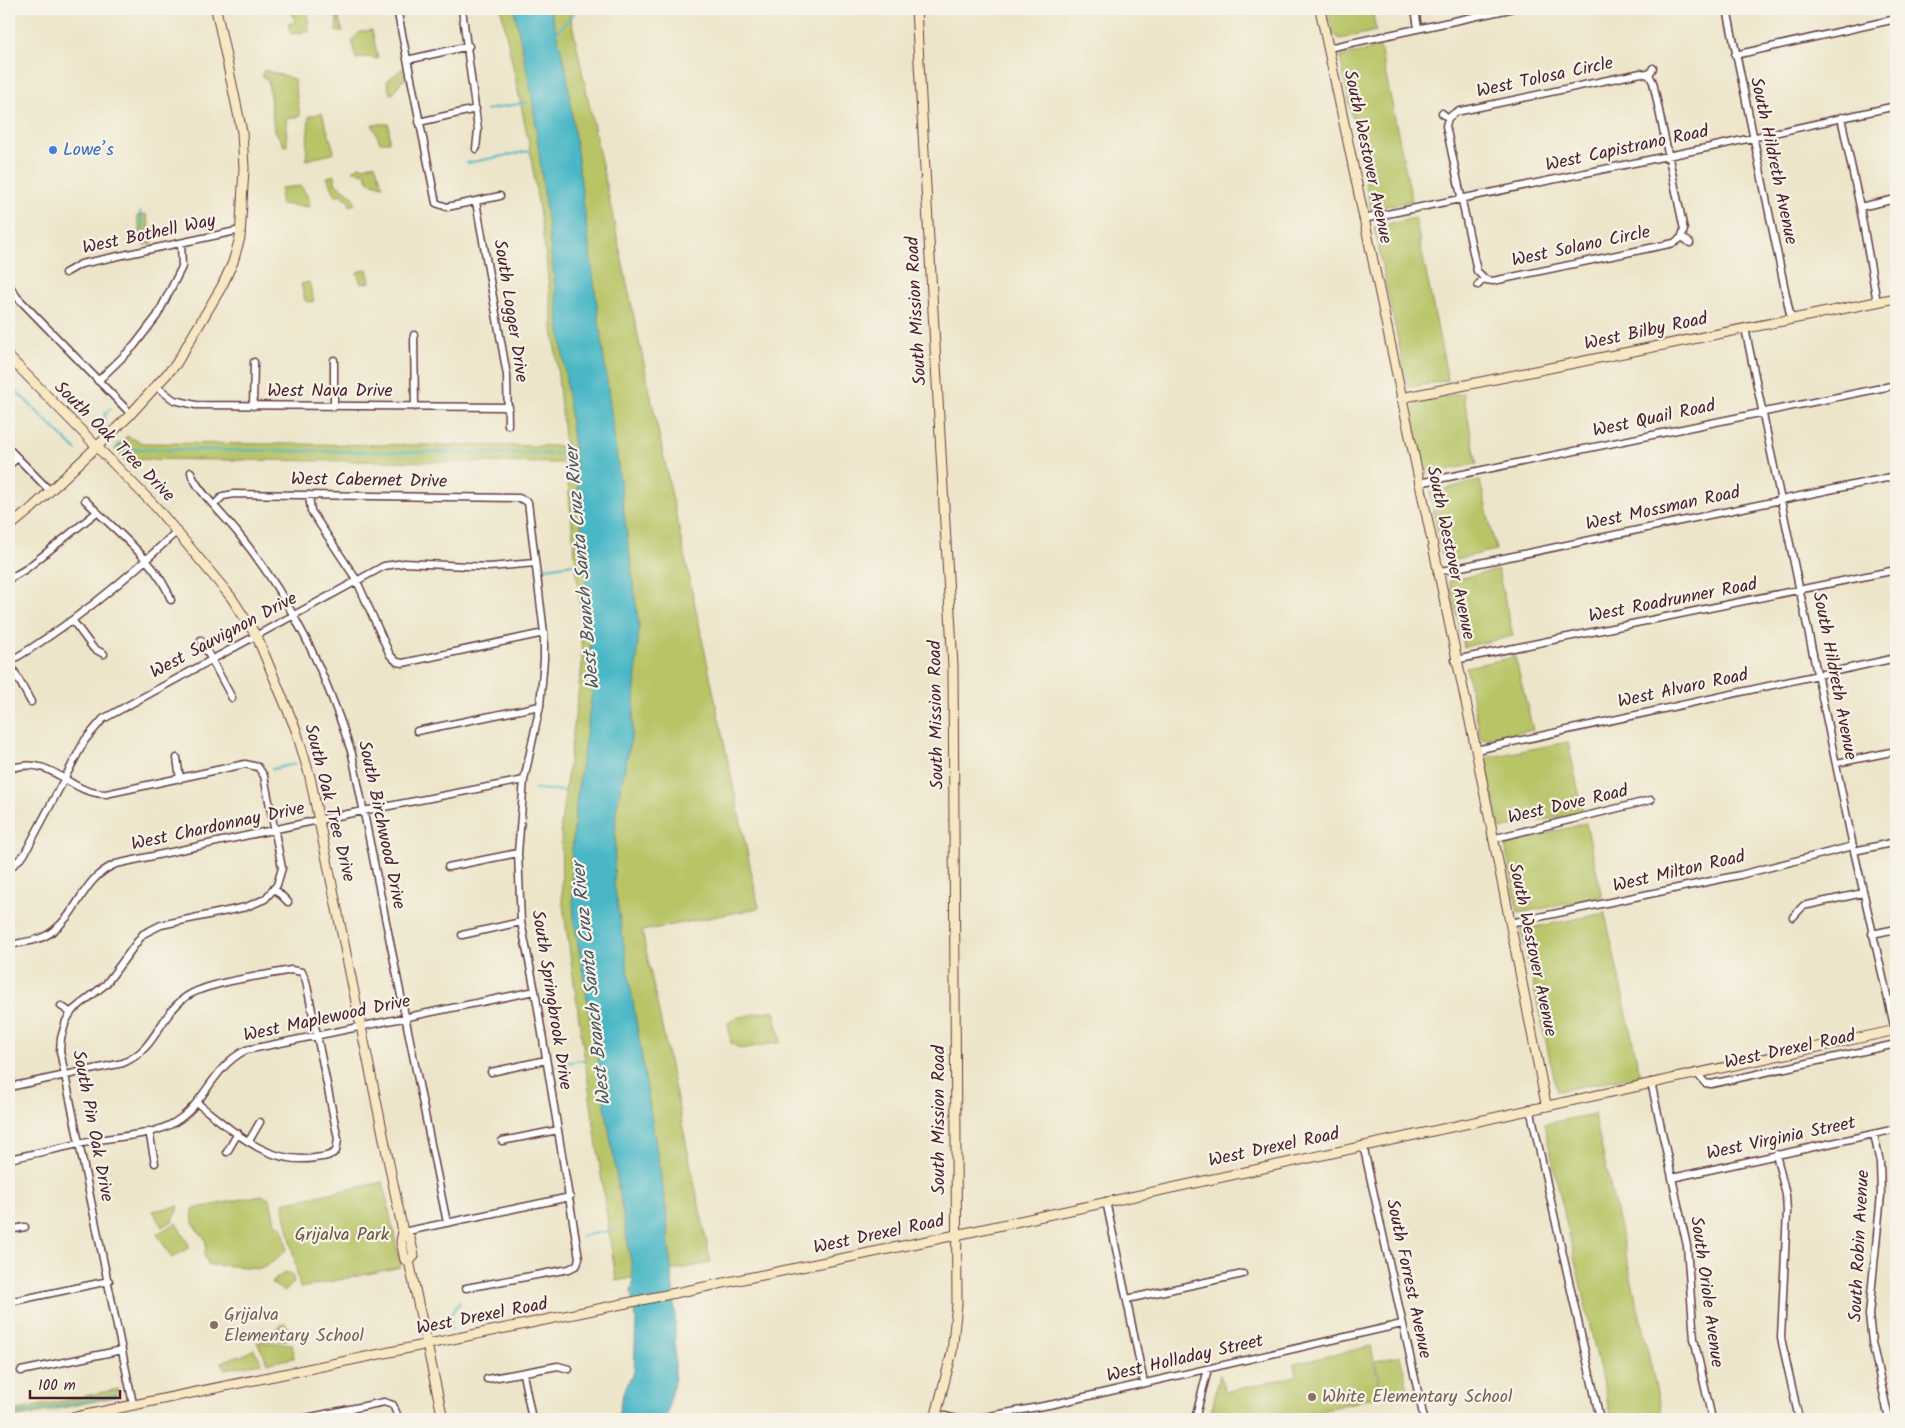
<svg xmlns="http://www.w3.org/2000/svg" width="1905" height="1428" font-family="Kalam,sans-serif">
<rect width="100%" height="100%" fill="#f7f3e8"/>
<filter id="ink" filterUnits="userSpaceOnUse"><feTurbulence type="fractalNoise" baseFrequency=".02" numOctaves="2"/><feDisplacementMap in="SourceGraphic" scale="10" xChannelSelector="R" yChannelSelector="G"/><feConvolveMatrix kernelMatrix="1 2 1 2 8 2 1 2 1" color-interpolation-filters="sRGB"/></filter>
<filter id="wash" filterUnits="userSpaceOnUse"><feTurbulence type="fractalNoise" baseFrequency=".0096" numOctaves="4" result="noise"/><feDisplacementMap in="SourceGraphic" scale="20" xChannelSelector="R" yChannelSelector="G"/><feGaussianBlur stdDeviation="1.12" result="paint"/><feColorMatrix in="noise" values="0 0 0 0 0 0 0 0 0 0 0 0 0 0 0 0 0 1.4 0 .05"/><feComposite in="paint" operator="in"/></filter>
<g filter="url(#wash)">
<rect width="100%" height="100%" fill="#ede5c9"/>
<!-- green -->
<path fill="#b8c466" stroke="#817248" d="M 292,9 L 307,9 L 309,32 L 291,34 L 288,24 L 295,23 Z
M 501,9 L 569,9 L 759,908 L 642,931 L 711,1263 L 616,1281 L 562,898 L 561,823 L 582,664 L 580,607 L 566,463 L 123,459 L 117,446 L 127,436 L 142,443 L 565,446 L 546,257 L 530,149 Z
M 1328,9 L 1372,9 L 1376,31 L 1340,39 L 1333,34 Z
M 337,11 L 343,11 L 339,20 L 343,31 L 336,32 Z
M 372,30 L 378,59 L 367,57 L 356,59 L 352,41 L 360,32 Z
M 1380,47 L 1412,201 L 1371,209 L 1340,57 Z
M 403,68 L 405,80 L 401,81 L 394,93 L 390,94 L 387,81 Z
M 264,70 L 294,79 L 300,116 L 286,119 L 287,146 L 284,146 L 274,129 L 268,80 L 262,76 Z
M 322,113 L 334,151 L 332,154 L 306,160 L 309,116 Z
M 372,124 L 389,124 L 389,142 L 380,142 Z
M 375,164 L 383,186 L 369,182 L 365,173 L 353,171 L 359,166 L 363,167 Z
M 335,175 L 335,183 L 353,196 L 355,204 L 350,206 L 348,200 L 340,194 L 336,196 L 327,177 Z
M 301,186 L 309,199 L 310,207 L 280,204 L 281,188 Z
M 146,214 L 153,243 L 143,245 L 137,216 Z
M 1415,218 L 1448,380 L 1408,388 L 1374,227 Z
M 367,269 L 370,282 L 361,284 L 357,272 Z
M 309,282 L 314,301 L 308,302 L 305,300 L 301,284 Z
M 1463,393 L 1477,464 L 1425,474 L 1411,413 L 1417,403 Z
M 1480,481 L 1496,550 L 1452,560 L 1442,555 L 1430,492 Z
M 1498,570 L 1513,636 L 1464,647 L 1449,581 Z
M 1515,657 L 1533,730 L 1481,740 L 1466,667 Z
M 1568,742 L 1583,812 L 1500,829 L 1485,758 Z
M 1586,823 L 1602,897 L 1518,913 L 1505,845 Z
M 1605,913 L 1640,1075 L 1557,1091 L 1521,930 Z
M 774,1010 L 781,1042 L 741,1049 L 731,1043 L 728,1023 L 735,1018 Z
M 1594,1114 L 1663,1419 L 1611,1419 L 1544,1124 Z
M 383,1182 L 401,1267 L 300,1288 L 283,1203 Z
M 262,1195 L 270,1200 L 275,1222 L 283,1228 L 287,1249 L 273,1262 L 258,1269 L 237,1266 L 209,1265 L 204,1256 C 211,1234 199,1238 193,1222 C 192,1219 193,1213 193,1209 Z
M 179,1206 L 173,1221 L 162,1227 L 153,1211 Z
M 176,1223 L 190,1247 L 172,1258 L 157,1234 Z
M 285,1272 L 292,1274 L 294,1283 L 284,1291 L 271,1283 Z
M 285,1323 L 290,1331 L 287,1340 L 261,1340 L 260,1338 Z
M 257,1342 L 292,1344 L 294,1358 L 268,1363 Z
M 1371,1346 L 1379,1387 L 1384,1395 L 1310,1413 L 1312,1419 L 1233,1419 L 1232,1416 L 1218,1419 L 1210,1418 L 1220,1374 L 1225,1392 L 1296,1376 L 1294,1364 Z
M 254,1349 L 262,1363 L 225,1369 L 222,1362 L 239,1355 L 240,1357 Z
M 1400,1356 L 1409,1392 L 1401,1394 L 1380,1383 L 1376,1361 Z
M 118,1389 L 115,1397 L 9,1419 L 9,1412 Z"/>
<!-- water -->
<path fill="#4ab7c6" stroke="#4a6b78" d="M 514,9 L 550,9 L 566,68 L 639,627 L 632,734 L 616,811 L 614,883 L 666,1208 L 675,1314 L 675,1377 L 666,1419 L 617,1419 L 624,1390 L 634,1372 L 636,1320 L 631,1291 L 633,1286 L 632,1269 L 574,920 L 571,860 L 577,795 L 592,694 L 590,633 L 577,474 L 544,194 L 532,97 Z"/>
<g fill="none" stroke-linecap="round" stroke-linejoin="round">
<!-- stream -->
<path stroke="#4ab7c6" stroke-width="2" d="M 555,34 L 573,15 L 575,9
M 486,110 L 528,102
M 467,163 L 529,151
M 140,212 L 146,243
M 9,384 L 76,450
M 103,427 L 105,414 L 111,408
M 118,444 L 125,448
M 115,449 L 576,454
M 546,568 L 573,564
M 272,769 L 295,764
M 535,789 L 564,791
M 554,1065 L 583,1060
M 582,1236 L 613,1230
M 451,1330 L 451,1314 L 460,1302
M 9,1391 L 10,1389
M 9,1416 L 114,1395"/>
</g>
</g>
<g filter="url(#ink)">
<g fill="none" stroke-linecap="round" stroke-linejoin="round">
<!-- street casing -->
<g stroke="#623d43" stroke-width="9">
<path id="street" d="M 397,9 L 436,203 L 447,207 L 500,196
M 462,9 L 478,130 L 476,149
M 1415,9 L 1418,28
M 1727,9 L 1791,319
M 1328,48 L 1510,9
M 1735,55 L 1896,19
M 407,60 L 469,46
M 1641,73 L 1649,75 L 1653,82 L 1684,230 L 1681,238 L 1674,243 L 1493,281 L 1486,280 L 1477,271 L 1446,126 L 1448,118 L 1456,112 Z
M 1649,75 L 1653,68
M 1442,113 L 1448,118
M 1841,117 L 1860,207 L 1877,302
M 419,122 L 476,109
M 476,202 L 507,375 L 508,425
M 1860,207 L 1896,199
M 1363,219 L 1711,147 L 1896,106
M 1682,237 L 1690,243
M 65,273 L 81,264 L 241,230
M 9,285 L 17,297 L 131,414
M 1478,285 L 1484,278
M 1745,328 L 1854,851 L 1895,1030
M 414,335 L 415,407
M 98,381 L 134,346 L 157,316 L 182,267 L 181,243
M 157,387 L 174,400 L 196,405 L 509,407
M 253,406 L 254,362
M 334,407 L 334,360
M 9,449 L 50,491
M 9,465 L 18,458
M 191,472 C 193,486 226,518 237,532 C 293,601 324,669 352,754 L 447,1223
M 1419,483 L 1896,385
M 309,495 L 311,511 L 356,579 L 390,655 L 397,662
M 85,500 C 113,529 158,562 171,600
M 215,504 L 223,496 L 234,494 L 519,498 L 528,502 L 544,633 L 544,659 L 540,706 L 524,780 L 518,853 L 521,922 L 535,991 L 579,1258 L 577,1265
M 1437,572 L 1896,476
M 9,579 L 26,569 L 97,512
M 73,621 L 93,648 L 104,654
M 201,640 L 232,698
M 1455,660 L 1896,570
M 9,662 C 71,625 125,581 177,531
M 9,662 L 31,702
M 397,662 L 403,663 L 544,633
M 417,731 L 540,706
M 1476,750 L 1896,658
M 177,758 L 180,779
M 1837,763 L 1896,751
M 9,769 C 55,754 65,793 106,794 L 245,764 L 258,767
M 1492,839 L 1651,800
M 1854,851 L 1896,842
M 448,867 L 518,853
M 9,869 L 24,855 L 85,740 L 103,719 L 384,566 L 404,563 L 489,567 L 535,563
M 274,888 L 288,902
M 1793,917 L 1803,906 L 1863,893
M 1510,923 L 1740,875 L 1853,846
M 1872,934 L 1896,929
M 462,935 L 521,922
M 9,945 C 24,942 41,941 53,931 C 80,911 82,878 116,864 L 332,817 L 524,780
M 61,1006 L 71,1013
M 491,1072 L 546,1060
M 1696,1072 L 1705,1083 L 1711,1084 L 1896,1044
M 1651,1082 L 1687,1246 L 1694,1339 L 1712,1419
M 9,1087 L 123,1063 C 156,1049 158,1019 183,999 C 203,982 264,976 291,970 L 302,972
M 197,1103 C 232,1130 268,1166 315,1158 C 322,1157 330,1157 336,1151 L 338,1139 L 306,981 L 302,972
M 1530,1108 L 1600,1419
M 149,1131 L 155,1163
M 1874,1134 L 1880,1163 L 1881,1195 L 1869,1315 L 1872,1342 L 1889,1419
M 249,1141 L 260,1122
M 502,1141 L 558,1130
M 1363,1145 L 1424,1419
M 227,1152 L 238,1133
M 1776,1154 L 1786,1195 L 1787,1212 L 1781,1338 L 1799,1419
M 9,1159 C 38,1153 68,1146 98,1140 C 122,1136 155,1135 175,1122 C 206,1103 212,1067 246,1050 L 535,991
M 1672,1178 L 1896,1129
M 1106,1201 L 1144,1383
M 9,1230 L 25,1227
M 403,1232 L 570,1197
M 466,1288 L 569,1269 L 577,1265
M 1127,1299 L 1243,1274
M 9,1302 L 109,1281
M 21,1371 L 122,1350
M 523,1374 L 532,1419
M 487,1379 L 558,1366 L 569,1369
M 133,1404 L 60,1051 L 61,1038 L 66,1021 L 72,1011 L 106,984 L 143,934 L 161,925 L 246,907 L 265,899 L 277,885 L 282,868 L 264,776 L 258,767
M 393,1405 L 399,1419
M 936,1414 L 957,1419
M 301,1419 L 384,1402 L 393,1405
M 974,1419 L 1054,1404 L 1402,1324
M 1195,1419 L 1208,1369"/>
</g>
<!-- secondary casing -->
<g stroke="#623d43" stroke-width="11">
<path id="secondary" d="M 916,9 L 953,666 L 957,1304 L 952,1352 L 935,1419
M 1320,9 L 1476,750 L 1546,1104
M 9,357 L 156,507 L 231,597 L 257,637 L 296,730 L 310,777 L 403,1232
M 1401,398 L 1896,298
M 9,527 L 31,509 L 128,417 L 176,364 L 222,286 L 233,262 L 240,238 L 244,168 L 242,132 L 216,9
M 409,1261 L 414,1256 L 410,1238 L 403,1232 L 401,1241 L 405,1260 L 409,1261 L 443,1419
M 66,1419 L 956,1235 L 1896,1030"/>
</g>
<!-- street -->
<use href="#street" stroke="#fff" stroke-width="6"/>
<!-- secondary -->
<use href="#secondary" stroke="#f7e8c3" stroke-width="9"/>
</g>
</g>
<!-- markers -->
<circle fill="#3f7fe0" stroke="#f7f3e8" stroke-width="2" cx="53" cy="150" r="5"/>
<g fill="#8d6e63" stroke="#f7f3e8" stroke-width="2">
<circle cx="214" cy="1325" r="5"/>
<circle cx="1312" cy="1397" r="5"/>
</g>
<g text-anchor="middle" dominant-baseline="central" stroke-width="4.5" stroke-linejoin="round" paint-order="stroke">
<!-- street labels -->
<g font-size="18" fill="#4a1f2b" stroke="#f7f3e8">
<text transform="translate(1545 78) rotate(-12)">West Tolosa Circle</text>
<text transform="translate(1627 149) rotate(-12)">West Capistrano Road</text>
<text transform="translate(1367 157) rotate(78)">South Westover Avenue</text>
<text transform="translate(1773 161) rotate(78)">South Hildreth Avenue</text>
<text transform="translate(149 235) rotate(-12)">West Bothell Way</text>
<text transform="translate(1581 247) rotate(-12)">West Solano Circle</text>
<text transform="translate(510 311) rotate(81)">South Logger Drive</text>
<text transform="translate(917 311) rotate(-93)">South Mission Road</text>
<text transform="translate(1646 332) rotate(-12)">West Bilby Road</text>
<text x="330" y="391">West Nava Drive</text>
<text transform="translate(1654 419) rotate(-12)">West Quail Road</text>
<text transform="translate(114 442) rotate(45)">South Oak Tree Drive</text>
<text transform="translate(369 481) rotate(1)">West Cabernet Drive</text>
<text transform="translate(1663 509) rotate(-12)">West Mossman Road</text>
<text transform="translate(1450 553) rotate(78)">South Westover Avenue</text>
<text transform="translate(1673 601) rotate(-11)">West Roadrunner Road</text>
<text transform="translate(224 636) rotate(-28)">West Sauvignon Drive</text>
<text transform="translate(1834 676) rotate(79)">South Hildreth Avenue</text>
<text transform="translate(1683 689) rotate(-12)">West Alvaro Road</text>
<text transform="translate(937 715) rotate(-91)">South Mission Road</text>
<text transform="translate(329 803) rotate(76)">South Oak Tree Drive</text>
<text transform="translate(1568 805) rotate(-13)">West Dove Road</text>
<text transform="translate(381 825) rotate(78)">South Birchwood Drive</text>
<text transform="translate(218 827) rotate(-12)">West Chardonnay Drive</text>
<text transform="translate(1679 872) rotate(-13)">West Milton Road</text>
<text transform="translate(1532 950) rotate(78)">South Westover Avenue</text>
<text transform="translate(551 1000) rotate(81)">South Springbrook Drive</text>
<text transform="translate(327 1019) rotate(-12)">West Maplewood Drive</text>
<text transform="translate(1790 1050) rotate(-12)">West Drexel Road</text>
<text transform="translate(939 1120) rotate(-90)">South Mission Road</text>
<text transform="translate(92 1126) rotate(79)">South Pin Oak Drive</text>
<text transform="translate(1781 1139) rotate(-12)">West Virginia Street</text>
<text transform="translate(1274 1148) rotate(-12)">West Drexel Road</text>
<text transform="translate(879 1235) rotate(-12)">West Drexel Road</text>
<text transform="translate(1860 1246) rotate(-87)">South Robin Avenue</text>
<text transform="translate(1408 1279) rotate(78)">South Forrest Avenue</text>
<text transform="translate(1706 1292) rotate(82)">South Oriole Avenue</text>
<text transform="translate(482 1317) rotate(-11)">West Drexel Road</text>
<text transform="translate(1185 1359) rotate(-13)">West Holladay Street</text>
</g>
<!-- shop labels -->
<g font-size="18" fill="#366cbe" stroke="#f7f3e8" text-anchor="start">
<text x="63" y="150">Lowe’s</text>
</g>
<!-- park labels -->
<g font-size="18" fill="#6b513d" stroke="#f7f3e8">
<text x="342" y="1235">Grijalva Park</text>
</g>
<!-- education labels -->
<g font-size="18" fill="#785e54" stroke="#f7f3e8" text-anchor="start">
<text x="224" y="1315">Grijalva<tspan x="224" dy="21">Elementary School</tspan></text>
<text x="1322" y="1397">White Elementary School</text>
</g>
<!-- water labels -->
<g font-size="19" font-style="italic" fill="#4a5461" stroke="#f7f3e8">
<text transform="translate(583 568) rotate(-95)">West Branch Santa Cruz River</text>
<text transform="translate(592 984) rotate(-96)">West Branch Santa Cruz River</text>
</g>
</g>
<!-- margin -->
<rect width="1905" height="1428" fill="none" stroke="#f7f3e8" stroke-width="30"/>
<!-- scale -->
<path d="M30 1390v8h90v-8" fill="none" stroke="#4a1f2b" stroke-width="2.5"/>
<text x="38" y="1390" font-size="15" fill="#4a1f2b" stroke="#f7f3e8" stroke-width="4" paint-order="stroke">100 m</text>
</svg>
